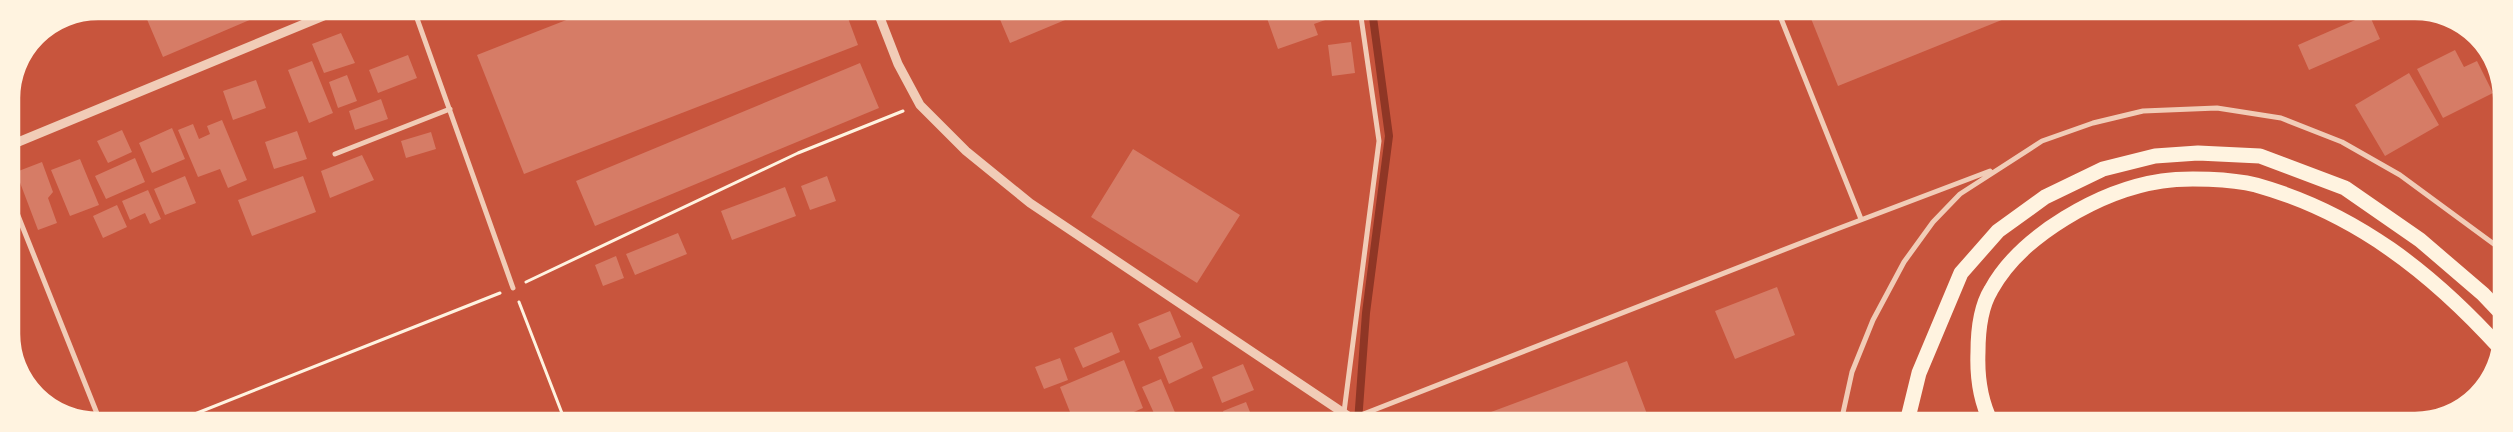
<svg xmlns="http://www.w3.org/2000/svg" width="2513" height="432" font-family="'Work Sans',sans-serif">
<rect width="100%" height="100%" fill="#c8553d"/>
<g fill="none" stroke-linecap="round" stroke-linejoin="round">
<!-- stream -->
<path stroke="#8f3625" stroke-width="8" d="M 1358,422 L 1366,313 L 1389,136 L 1372,10"/>
</g>
<!-- building -->
<path fill="#d67c66" d="M 143,10 L 273,10 L 163,57 Z
M 592,10 L 845,10 L 858,45 L 524,174 L 477,55 Z
M 996,10 L 1089,10 L 1010,43 Z
M 1264,10 L 1325,10 L 1328,19 L 1314,24 L 1318,35 L 1278,49 Z
M 1808,11 L 2024,11 L 1838,86 Z
M 2369,14 L 2380,39 L 2309,70 L 2298,45 Z
M 341,33 L 355,63 L 324,73 L 312,44 Z
M 1351,42 L 1355,73 L 1332,76 L 1328,45 Z
M 2455,50 L 2464,67 L 2477,61 L 2493,93 L 2443,118 L 2417,69 Z
M 408,55 L 417,78 L 378,93 L 369,70 Z
M 312,61 L 333,113 L 309,123 L 288,70 Z
M 860,63 L 879,108 L 595,226 L 576,181 Z
M 2409,73 L 2439,125 L 2385,156 L 2355,105 Z
M 347,75 L 357,101 L 338,108 L 329,82 Z
M 256,80 L 266,108 L 233,120 L 223,91 Z
M 381,99 L 388,119 L 355,130 L 349,111 Z
M 222,120 L 247,180 L 228,188 L 220,169 L 198,177 L 178,130 L 193,124 L 199,139 L 210,134 L 207,126 Z
M 172,128 L 185,159 L 152,173 L 139,143 Z
M 122,130 L 132,152 L 108,163 L 97,141 Z
M 297,131 L 307,159 L 274,169 L 265,142 Z
M 431,132 L 436,149 L 406,158 L 401,141 Z
M 1133,149 L 1240,215 L 1197,283 L 1091,217 Z
M 362,155 L 374,180 L 330,198 L 321,171 Z
M 135,158 L 145,182 L 106,199 L 95,176 Z
M 80,159 L 99,205 L 70,216 L 51,170 Z
M 42,162 L 53,192 L 48,198 L 57,223 L 38,230 L 16,172 Z
M 185,176 L 196,203 L 165,215 L 154,189 Z
M 303,176 L 316,212 L 252,236 L 238,200 Z
M 827,176 L 836,201 L 810,210 L 801,186 Z
M 785,187 L 796,216 L 732,240 L 721,211 Z
M 148,190 L 161,219 L 150,224 L 145,213 L 130,220 L 122,201 Z
M 117,205 L 127,227 L 103,238 L 93,216 Z
M 678,233 L 687,254 L 635,275 L 626,254 Z
M 616,256 L 624,278 L 603,286 L 595,265 Z
M 1777,287 L 1795,335 L 1735,359 L 1715,311 Z
M 1170,311 L 1181,337 L 1150,350 L 1138,324 Z
M 1112,332 L 1120,352 L 1083,368 L 1074,348 Z
M 1192,342 L 1203,368 L 1169,384 L 1158,357 Z
M 1060,358 L 1068,380 L 1044,389 L 1035,367 Z
M 1124,360 L 1143,408 L 1111,422 L 1103,422 L 1100,416 L 1086,422 L 1074,422 L 1060,387 Z
M 1627,361 L 1650,422 L 1495,422 L 1491,412 Z
M 1243,364 L 1254,390 L 1222,403 L 1212,377 Z
M 1161,379 L 1179,422 L 1158,422 L 1142,387 Z
M 1246,402 L 1254,422 L 1227,422 L 1223,411 Z"/>
<g fill="none" stroke-linecap="round" stroke-linejoin="round">
<!-- path -->
<path stroke="#fff3e0" stroke-width="3" d="M 526,282 L 798,153 L 903,111
M 519,302 L 565,421
M 177,421 L 500,293"/>
<!-- minor -->
<path stroke="#f1ccb7" stroke-width="5" d="M 414,10 L 513,288
M 1778,11 L 1861,219
M 335,154 L 450,109
M 11,198 L 100,421
M 1344,412 L 1379,141 L 1360,10
M 1343,422 L 1837,229 L 1990,171
M 1841,422 L 1852,372 L 1873,320 L 1904,262 L 1933,222 L 1960,194 L 2042,141 L 2093,123 L 2143,111 L 2217,108 L 2281,118 L 2342,142 L 2400,175 L 2502,250"/>
<!-- tertiary -->
<path stroke="#f1ccb7" stroke-width="9" d="M 877,10 L 898,64 L 920,105 L 966,151 L 1030,203 L 1357,422
M 11,145 L 338,10"/>
<!-- motorway -->
<path stroke="#fff3e0" stroke-width="15" d="M 1907,422 L 1919,373 L 1961,273 L 1998,231 L 2045,197 L 2103,169 L 2155,156 L 2198,153 L 2260,156 L 2345,188 L 2420,240 L 2483,294 L 2502,314
M 1991,422 C 1980,400 1977,376 1978,352 C 1978,332 1980,308 1991,290 C 2021,235 2101,190 2162,181 C 2186,177 2232,179 2256,185 C 2356,213 2432,273 2501,349"/>
</g>
<!-- crop -->
<path d="M0 0H2513V432H0ZM98 19H2415A79 79 0 0 1 2494 98V334A79 79 0 0 1 2415 413H98A79 79 0 0 1 19 334V98A79 79 0 0 1 98 19Z" fill="#fff3e0" fill-rule="evenodd"/>
<path fill="none" stroke="#fff3e0" stroke-width="2.5" d="M98 19H2415A79 79 0 0 1 2494 98V334A79 79 0 0 1 2415 413H98A79 79 0 0 1 19 334V98A79 79 0 0 1 98 19Z"/>
</svg>
